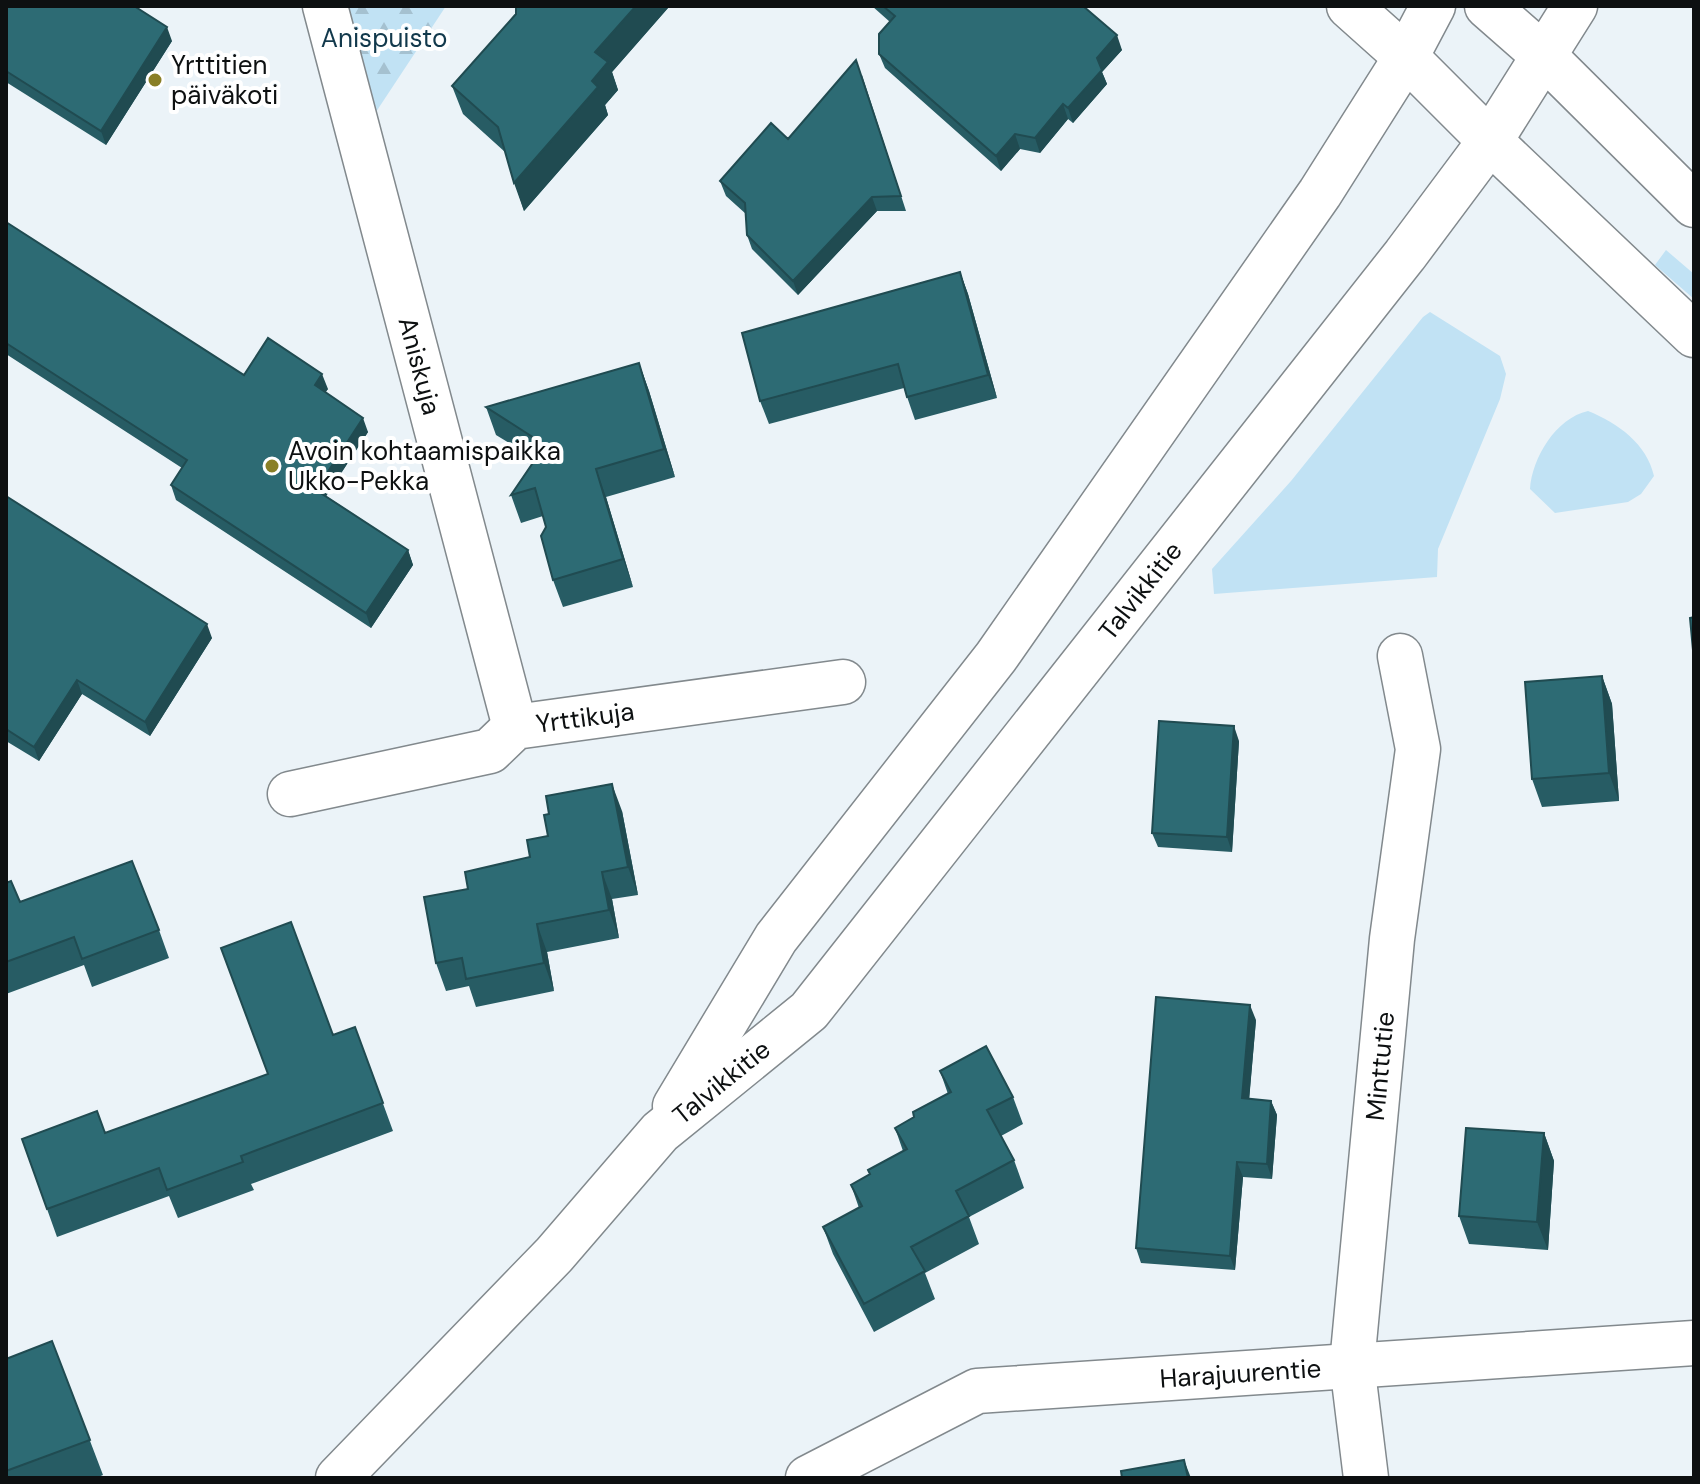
<svg xmlns="http://www.w3.org/2000/svg" width="1700" height="1484" font-family="'DM Sans',sans-serif">
<defs>
<pattern id="forest-firs" width="22" height="20" patternUnits="userSpaceOnUse" patternTransform="scale(2)"><rect width="22" height="20" fill="#c1e2f4"/><path d="M5 1l3.5 6h-7zM16 11l3.5 6h-7z" fill="#a5c1d0"/></pattern>
</defs>
<rect width="100%" height="100%" fill="#ebf3f8"/>
<!-- green -->
<path fill="#c1e2f4" d="M 1666,250 L 1694,274 L 1694,299 L 1655,265 Z
M 1430,312 L 1500,356 L 1506,374 L 1500,399 L 1438,549 L 1437,577 L 1214,594 L 1212,569 L 1291,481 L 1423,317 Z
M 1588,411 C 1618,423 1647,444 1654,476 L 1641,494 L 1628,502 L 1555,513 L 1530,489 C 1532,458 1556,418 1588,411 Z"/>
<!-- forest -->
<path fill="url(#forest-firs)" d="M 342,6 L 446,6 L 372,118 Z"/>
<g fill="none" stroke-linecap="round" stroke-linejoin="round">
<!-- minor casing -->
<g stroke="#82898d" stroke-width="47">
<g id="minor">
<path id="s1" d="M 325,6 L 515,727"/>
<path id="s2" d="M 290,794 L 490,751 L 515,727 L 843,682"/>
<path id="s3" d="M 808,1478 L 977,1391 L 1694,1343"/>
<path id="s4" d="M 1366,1478 L 1352,1364 L 1392,939 L 1418,749 L 1400,656"/>
</g>
</g>
<!-- secondary casing -->
<g stroke="#82898d" stroke-width="47">
<path id="secondary" d="M 1349,6 L 1406,57"/>
</g>
<!-- primary casing -->
<g stroke="#82898d" stroke-width="47">
<g id="primary">
<path d="M 1487,6 L 1544,56 L 1694,205"/>
<path d="M 1406,57 L 1490,141 L 1694,335"/>
<path d="M 675,1106 L 776,938 L 996,657 L 1320,193 L 1406,57 L 1433,6"/>
<path id="s5" d="M 338,1478 L 554,1255 L 660,1132 L 809,1011 L 1405,255 L 1490,141 L 1575,6"/>
</g>
</g>
<!-- minor -->
<use href="#minor" stroke="#fff" stroke-width="44"/>
<!-- secondary -->
<use href="#secondary" stroke="#fff" stroke-width="44"/>
<!-- primary -->
<use href="#primary" stroke="#fff" stroke-width="44"/>
</g>
<!-- wall -->
<path fill="#275c64" d="M 6,6 L 172,41 L 106,145 L 6,82 Z
M 516,6 L 668,6 L 668,8 L 612,72 L 618,90 L 605,105 L 608,115 L 524,211 L 505,152 L 463,114 L 452,86 L 516,14 Z
M 872,6 L 1083,6 L 1122,50 L 1102,72 L 1107,84 L 1073,123 L 1068,119 L 1040,153 L 1020,149 L 1001,171 L 885,68 L 879,54 L 890,22 Z
M 862,75 L 906,211 L 877,211 L 798,295 L 752,249 L 747,235 L 746,214 L 726,196 L 720,181 L 788,139 Z
M 6,222 L 244,375 L 328,389 L 325,392 L 368,432 L 326,496 L 408,550 L 413,565 L 371,628 L 176,500 L 171,485 L 182,468 L 6,354 Z
M 960,272 L 968,294 L 997,398 L 915,420 L 904,388 L 769,424 L 760,401 Z
M 639,363 L 649,391 L 675,477 L 606,497 L 633,587 L 563,607 L 553,580 L 546,527 L 543,516 L 521,523 L 511,495 L 535,459 L 496,435 L 486,407 Z
M 6,496 L 212,638 L 150,736 L 82,694 L 39,761 L 6,741 Z
M 1602,676 L 1612,704 L 1619,801 L 1542,807 L 1532,779 Z
M 1239,741 L 1232,852 L 1158,847 L 1152,833 Z
M 622,811 L 638,895 L 612,899 L 619,938 L 547,952 L 554,991 L 476,1007 L 469,986 L 446,991 L 436,963 L 468,889 L 530,857 L 548,836 Z
M 6,883 L 20,902 L 159,930 L 169,958 L 92,987 L 84,965 L 6,994 Z
M 1256,1020 L 1249,1099 L 1271,1101 L 1277,1115 L 1272,1179 L 1243,1177 L 1235,1270 L 1141,1263 L 1136,1248 Z
M 355,1027 L 393,1131 L 251,1184 L 254,1190 L 178,1218 L 169,1196 L 57,1237 L 22,1139 L 105,1133 L 268,1074 L 333,1035 Z
M 940,1071 L 1013,1097 L 1023,1124 L 1001,1136 L 1014,1160 L 1024,1188 L 969,1217 L 979,1244 L 925,1273 L 935,1299 L 874,1332 L 833,1254 L 823,1227 L 859,1208 L 851,1185 L 869,1175 L 903,1151 L 895,1128 L 914,1117 L 948,1094 Z
M 1544,1133 L 1554,1161 L 1548,1250 L 1469,1244 L 1459,1216 Z
M 52,1341 L 103,1475 L 96,1478 L 6,1478 L 6,1359 Z"/>
<!-- shaded-wall -->
<path fill="#204b51" d="M 636,6 L 668,6 L 668,8 L 612,72 L 618,90 L 605,105 L 608,115 L 524,211 L 514,183 L 592,81 L 595,52 Z
M 167,27 L 172,41 L 106,145 L 101,131 Z
M 1117,35 L 1122,50 L 1102,72 L 1107,84 L 1073,123 L 1068,108 L 1097,58 Z
M 1063,104 L 1068,119 L 1040,153 L 1035,138 Z
M 1015,134 L 1020,149 L 1001,171 L 996,156 Z
M 872,197 L 877,211 L 798,295 L 793,281 Z
M 960,272 L 968,294 L 997,398 L 988,375 Z
M 639,363 L 649,391 L 675,477 L 664,449 Z
M 322,374 L 328,389 L 320,400 L 315,385 Z
M 363,418 L 368,432 L 321,504 L 316,490 Z
M 596,469 L 606,497 L 633,587 L 623,559 Z
M 408,550 L 413,565 L 371,628 L 366,613 Z
M 207,624 L 212,638 L 150,736 L 145,722 Z
M 1602,676 L 1612,704 L 1619,801 L 1609,773 Z
M 77,680 L 82,694 L 39,761 L 34,747 Z
M 1234,726 L 1239,741 L 1232,852 L 1227,837 Z
M 612,784 L 622,811 L 638,895 L 628,867 Z
M 602,872 L 612,899 L 619,938 L 609,910 Z
M 537,924 L 547,952 L 554,991 L 544,963 Z
M 1250,1005 L 1256,1020 L 1248,1113 L 1242,1098 Z
M 1271,1101 L 1277,1115 L 1272,1179 L 1267,1164 Z
M 1544,1133 L 1554,1161 L 1548,1250 L 1537,1222 Z
M 1237,1162 L 1243,1177 L 1235,1270 L 1230,1256 Z
M 1184,1460 L 1191,1478 L 1188,1478 Z"/>
<!-- building -->
<path fill="#2d6b74" stroke="#204b51" stroke-width="2" d="M 6,6 L 134,6 L 167,27 L 101,131 L 6,71 Z
M 516,6 L 636,6 L 595,52 L 608,62 L 592,81 L 598,87 L 514,183 L 498,127 L 452,86 L 516,14 Z
M 883,6 L 1083,6 L 1117,35 L 1097,58 L 1102,70 L 1068,108 L 1063,104 L 1035,138 L 1015,134 L 996,156 L 879,54 L 879,34 L 895,16 Z
M 856,60 L 901,196 L 872,197 L 793,281 L 747,235 L 745,203 L 720,181 L 771,123 L 788,139 Z
M 6,222 L 244,375 L 268,338 L 322,374 L 315,385 L 363,418 L 316,490 L 408,550 L 366,613 L 171,485 L 187,460 L 6,343 Z
M 960,272 L 988,375 L 907,397 L 898,364 L 760,401 L 742,333 Z
M 639,363 L 664,449 L 596,469 L 623,559 L 553,580 L 541,536 L 546,527 L 535,488 L 511,495 L 545,445 L 486,407 Z
M 6,496 L 207,624 L 145,722 L 77,680 L 34,747 L 6,729 Z
M 1694,617 L 1694,661 L 1690,618 Z
M 1602,676 L 1609,773 L 1532,779 L 1525,682 Z
M 1159,721 L 1234,726 L 1227,837 L 1152,833 Z
M 612,784 L 628,867 L 602,872 L 609,910 L 537,924 L 544,963 L 466,979 L 462,958 L 436,963 L 424,897 L 468,889 L 465,872 L 530,857 L 527,840 L 548,836 L 544,815 L 549,814 L 546,796 Z
M 132,861 L 159,930 L 82,959 L 74,937 L 6,962 L 6,883 L 11,881 L 20,902 Z
M 291,922 L 333,1035 L 355,1027 L 383,1103 L 241,1156 L 243,1162 L 167,1190 L 159,1168 L 47,1209 L 22,1139 L 97,1111 L 105,1133 L 268,1074 L 221,948 Z
M 1156,997 L 1250,1005 L 1242,1098 L 1271,1101 L 1267,1164 L 1237,1162 L 1230,1256 L 1136,1248 Z
M 986,1046 L 1013,1097 L 987,1110 L 1014,1160 L 956,1191 L 969,1216 L 911,1247 L 925,1271 L 864,1304 L 823,1227 L 862,1206 L 851,1185 L 870,1174 L 868,1170 L 907,1149 L 895,1128 L 914,1117 L 913,1112 L 951,1092 L 940,1071 Z
M 1466,1128 L 1544,1133 L 1537,1222 L 1459,1216 Z
M 52,1341 L 90,1440 L 6,1471 L 6,1359 Z
M 1184,1460 L 1188,1478 L 1122,1478 L 1121,1471 Z"/>
<!-- markers -->
<g fill="#897f26" stroke="#fff" stroke-width="3">
<circle cx="155" cy="80" r="8"/>
<circle cx="272" cy="466" r="8"/>
</g>
<g text-anchor="middle" dominant-baseline="central" stroke-width="8" stroke-linejoin="round" paint-order="stroke">
<!-- park labels -->
<g font-size="26" fill="#12394c" stroke="#fff">
<text x="384" y="38">Anispuisto</text>
</g>
<!-- poi labels -->
<g font-size="26" fill="#0d1011" stroke="#fff" text-anchor="start">
<text x="171" y="65">Yrttitien<tspan x="171" dy="30">päiväkoti</tspan></text>
<text x="288" y="451">Avoin kohtaamispaikka<tspan x="288" dy="30">Ukko-Pekka</tspan></text>
</g>
<!-- street labels -->
<g font-size="26" fill="#0d1011" stroke="#fff">
<text stroke="none"><textPath href="#s1" startOffset="372">Aniskuja</textPath></text>
<text stroke="none"><textPath href="#s5" startOffset="1200">Talvikkitie</textPath></text>
<text stroke="none"><textPath href="#s2" startOffset="310">Yrttikuja</textPath></text>
<text stroke="none"><textPath href="#s4" startOffset="414">Minttutie</textPath></text>
<text stroke="none"><textPath href="#s5" startOffset="552">Talvikkitie</textPath></text>
<text stroke="none"><textPath href="#s3" startOffset="454">Harajuurentie</textPath></text>
</g>
</g>
<!-- border -->
<rect width="1700" height="1484" fill="none" stroke="#0d1011" stroke-width="16"/>
</svg>
